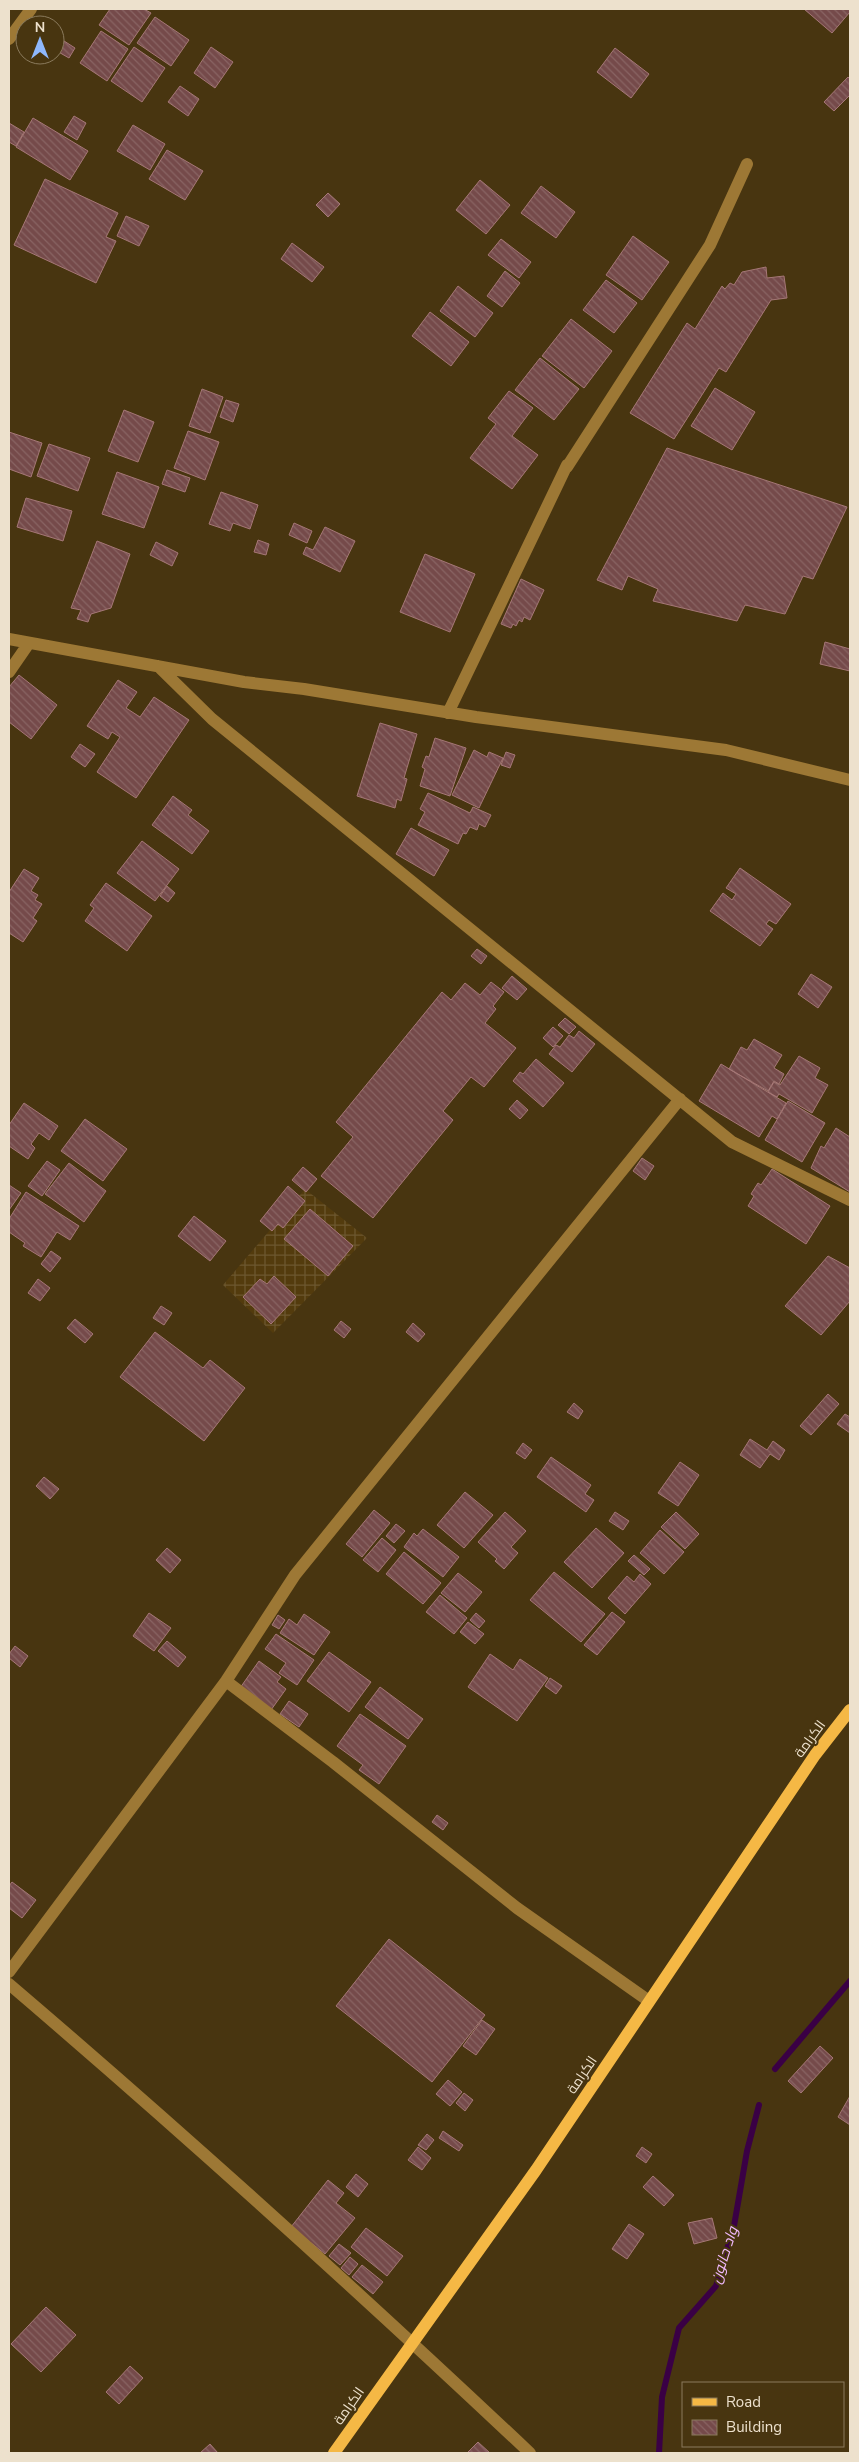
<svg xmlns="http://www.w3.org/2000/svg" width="859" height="2462" font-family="'Nunito Sans',Cairo,sans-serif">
<defs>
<pattern id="industrial-grid" width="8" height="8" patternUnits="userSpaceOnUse" patternTransform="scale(1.25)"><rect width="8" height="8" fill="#533b0d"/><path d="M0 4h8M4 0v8" fill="none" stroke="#6c572f"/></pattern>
<pattern id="building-back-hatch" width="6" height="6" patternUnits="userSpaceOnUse" patternTransform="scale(1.25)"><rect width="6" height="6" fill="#754a4a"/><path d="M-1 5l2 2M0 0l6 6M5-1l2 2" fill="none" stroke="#896463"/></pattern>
</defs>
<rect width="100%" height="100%" fill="#483510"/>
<!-- industrial -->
<path fill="url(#industrial-grid)" d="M 305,1189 L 367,1238 L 273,1333 L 223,1285 Z"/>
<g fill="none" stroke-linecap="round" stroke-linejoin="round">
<!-- stream -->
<path stroke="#3a0045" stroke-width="6" d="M 775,2069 L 850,1981
M 659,2453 L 662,2397 L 679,2328 L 716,2286 L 734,2226 L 747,2151 L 759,2105"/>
</g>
<!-- building -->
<path fill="url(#building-back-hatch)" stroke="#a57776" d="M 110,9 L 144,9 L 151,13 L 129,45 L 99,25 Z
M 804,9 L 850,9 L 850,12 L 832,33 Z
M 155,17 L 189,40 L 171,66 L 137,43 Z
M 101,31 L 128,49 L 107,81 L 80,63 Z
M 61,39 L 75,48 L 69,58 L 55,50 Z
M 134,47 L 165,68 L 142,102 L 111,81 Z
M 211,47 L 233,62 L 215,88 L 194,73 Z
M 615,48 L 649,74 L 631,98 L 597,72 Z
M 848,77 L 850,79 L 850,95 L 834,111 L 824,102 Z
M 180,86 L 199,99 L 188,116 L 168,102 Z
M 74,116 L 86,123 L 77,140 L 64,132 Z
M 33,118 L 88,151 L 70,180 L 16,147 Z
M 9,123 L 24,132 L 16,146 L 9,142 Z
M 133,125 L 165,144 L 150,170 L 117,151 Z
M 167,150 L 203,171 L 185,200 L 149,179 Z
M 45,179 L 118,213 L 106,237 L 116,241 L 96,283 L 14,245 Z
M 480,180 L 510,205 L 486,234 L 456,210 Z
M 541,186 L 575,212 L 556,238 L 521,213 Z
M 328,193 L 340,204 L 328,217 L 316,205 Z
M 126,216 L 149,226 L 139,246 L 117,236 Z
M 633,236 L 669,262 L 642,300 L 606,275 Z
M 501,239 L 531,262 L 519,278 L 488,255 Z
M 292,243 L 324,267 L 312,282 L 281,259 Z
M 766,267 L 767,278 L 784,276 L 787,298 L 771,300 L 726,372 L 719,368 L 674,439 L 630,413 L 687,323 L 695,329 L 722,286 L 725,289 L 730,283 L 734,285 L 742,272 Z
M 505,271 L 520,283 L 502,307 L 487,296 Z
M 606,280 L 637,303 L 614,333 L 583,310 Z
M 458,286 L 493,313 L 475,337 L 440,311 Z
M 430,312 L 469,342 L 451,366 L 412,336 Z
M 571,319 L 612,351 L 584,388 L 542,356 Z
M 540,358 L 579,389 L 554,420 L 515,390 Z
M 715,388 L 755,412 L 732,450 L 691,426 Z
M 202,389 L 223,397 L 210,433 L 189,426 Z
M 509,391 L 533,408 L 512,436 L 538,455 L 512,489 L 470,458 L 496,424 L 488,418 Z
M 226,400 L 239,404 L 233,422 L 220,417 Z
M 124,410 L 154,422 L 138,462 L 108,451 Z
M 188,431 L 219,442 L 205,480 L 174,468 Z
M 9,432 L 42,443 L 31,477 L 9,469 Z
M 49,444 L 90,458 L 78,491 L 37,476 Z
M 667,448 L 847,507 L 813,579 L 803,576 L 785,614 L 745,605 L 737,621 L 653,601 L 658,589 L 628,576 L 622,590 L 597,580 Z
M 167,470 L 190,478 L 185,492 L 162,484 Z
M 117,472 L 159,487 L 144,528 L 102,514 Z
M 221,492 L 258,505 L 250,529 L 233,523 L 230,531 L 209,524 Z
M 26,498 L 72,511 L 63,541 L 17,527 Z
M 294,523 L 312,531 L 307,543 L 289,535 Z
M 325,527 L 355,541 L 340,572 L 303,554 L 306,547 L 313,550 Z
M 258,540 L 269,544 L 266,555 L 254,552 Z
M 97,541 L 130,554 L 111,608 L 91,614 L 88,622 L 77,619 L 81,610 L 71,608 Z
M 156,542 L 178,553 L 172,566 L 150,555 Z
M 425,554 L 475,574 L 450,632 L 400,612 Z
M 521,579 L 544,590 L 530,620 L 524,617 L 522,622 L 519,620 L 516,626 L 513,624 L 511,628 L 501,624 Z
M 825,642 L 850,649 L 850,671 L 820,664 Z
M 19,675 L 57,705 L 31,739 L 9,722 L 9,687 Z
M 118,680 L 137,692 L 126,708 L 140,717 L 154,697 L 189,720 L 136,798 L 97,772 L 120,737 L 112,732 L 108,739 L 87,726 Z
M 380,723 L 417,734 L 404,778 L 407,779 L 401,801 L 397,799 L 395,808 L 357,796 Z
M 435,738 L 466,748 L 450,796 L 420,786 L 425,769 L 422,767 L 426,756 L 429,757 Z
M 80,744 L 95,754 L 85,767 L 71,757 Z
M 474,750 L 487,757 L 489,752 L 503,758 L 479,808 L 452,795 Z
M 506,752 L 515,755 L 510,768 L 501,765 Z
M 428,793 L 470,813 L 473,807 L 491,815 L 485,827 L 479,824 L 477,830 L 470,827 L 466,834 L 463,833 L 458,844 L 418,825 L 425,812 L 420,809 Z
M 173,796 L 192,810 L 188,815 L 209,831 L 192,854 L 152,825 Z
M 411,828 L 449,850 L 434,876 L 396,854 Z
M 142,841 L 179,869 L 155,901 L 117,873 Z
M 740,868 L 791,904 L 776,924 L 769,920 L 766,924 L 773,929 L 760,946 L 710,911 L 723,893 L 732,900 L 736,894 L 726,888 Z
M 24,869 L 39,878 L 31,891 L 38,895 L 35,900 L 42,904 L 33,918 L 37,921 L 23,942 L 9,933 L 9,892 Z
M 106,883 L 152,916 L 127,951 L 85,921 L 94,908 L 90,905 Z
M 167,886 L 175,893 L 168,902 L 160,896 Z
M 477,949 L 487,956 L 481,964 L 471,956 Z
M 811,974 L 832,987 L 818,1008 L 798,994 Z
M 512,976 L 527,989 L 517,1000 L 502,988 Z
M 491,982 L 504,992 L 493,1006 L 496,1009 L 485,1023 L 516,1048 L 484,1087 L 471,1077 L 443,1111 L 453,1120 L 373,1218 L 321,1176 L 353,1137 L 336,1122 L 442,992 L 451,1000 L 465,983 L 480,995 Z
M 565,1018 L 576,1027 L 569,1034 L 558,1025 Z
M 553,1027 L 563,1036 L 553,1047 L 543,1038 Z
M 579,1031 L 595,1044 L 572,1072 L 549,1054 L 556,1045 L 560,1047 L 569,1035 L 574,1038 Z
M 754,1039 L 782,1055 L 774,1068 L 784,1074 L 779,1084 L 774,1081 L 768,1091 L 729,1069 L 741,1047 L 747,1050 Z
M 799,1056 L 820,1068 L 815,1078 L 828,1085 L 812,1113 L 779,1094 L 777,1097 L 768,1092 L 774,1082 L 780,1085 Z
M 536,1059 L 564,1083 L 543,1107 L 513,1081 L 520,1072 L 523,1074 Z
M 721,1064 L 786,1103 L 777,1119 L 772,1116 L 759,1137 L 699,1101 Z
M 517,1100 L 528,1110 L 520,1119 L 509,1109 Z
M 788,1101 L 825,1123 L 802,1162 L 765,1140 Z
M 24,1103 L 58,1126 L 49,1140 L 39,1133 L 31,1144 L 35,1148 L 28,1159 L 9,1146 L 9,1125 Z
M 85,1119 L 127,1149 L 103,1181 L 61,1151 Z
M 836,1128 L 850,1137 L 850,1192 L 811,1168 L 821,1146 L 824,1148 Z
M 642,1158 L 654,1166 L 645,1180 L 633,1171 Z
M 47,1161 L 60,1170 L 42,1196 L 28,1186 Z
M 69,1163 L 106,1191 L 84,1222 L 45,1194 Z
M 303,1167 L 317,1179 L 306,1192 L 292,1180 Z
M 772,1169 L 830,1206 L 806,1244 L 748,1206 L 754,1196 L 751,1194 L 758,1183 L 761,1185 Z
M 9,1185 L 21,1193 L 9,1210 Z
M 288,1186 L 305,1201 L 283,1228 L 278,1224 L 272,1231 L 260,1221 Z
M 26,1192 L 79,1226 L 70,1240 L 57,1232 L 41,1257 L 23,1246 L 25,1243 L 9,1232 L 9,1219 Z
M 310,1209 L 353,1246 L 328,1276 L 284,1239 Z
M 194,1216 L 226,1241 L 210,1261 L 178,1236 Z
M 51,1251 L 61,1258 L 50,1272 L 41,1264 Z
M 828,1256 L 850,1268 L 850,1301 L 821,1335 L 785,1306 Z
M 274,1276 L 296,1297 L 271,1324 L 243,1297 L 260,1279 L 267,1284 Z
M 38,1279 L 50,1288 L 40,1301 L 28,1293 Z
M 161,1306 L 172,1313 L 164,1325 L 153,1318 Z
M 75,1319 L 93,1334 L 85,1343 L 67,1328 Z
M 341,1321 L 351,1329 L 344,1338 L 334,1330 Z
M 413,1323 L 425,1334 L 418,1342 L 406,1332 Z
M 155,1332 L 203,1368 L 210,1360 L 245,1388 L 204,1441 L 120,1377 Z
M 828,1394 L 839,1404 L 811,1435 L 800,1426 Z
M 574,1403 L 583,1411 L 578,1419 L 567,1412 Z
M 845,1414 L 850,1417 L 850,1433 L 837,1424 Z
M 750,1439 L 767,1450 L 773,1441 L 785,1450 L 779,1460 L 770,1454 L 760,1468 L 740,1455 Z
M 523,1443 L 532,1450 L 525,1459 L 516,1453 Z
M 551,1457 L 591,1485 L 585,1494 L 594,1500 L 586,1512 L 537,1477 Z
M 680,1462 L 699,1475 L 678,1506 L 658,1493 Z
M 44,1477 L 59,1489 L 50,1499 L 36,1486 Z
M 465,1492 L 493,1515 L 464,1548 L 437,1525 Z
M 374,1510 L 390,1523 L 362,1557 L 346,1544 Z
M 505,1512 L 526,1531 L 511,1547 L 518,1553 L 504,1569 L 495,1561 L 497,1559 L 478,1542 Z
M 615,1512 L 629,1521 L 623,1530 L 609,1521 Z
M 676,1512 L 699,1534 L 685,1549 L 661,1527 Z
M 396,1524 L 405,1531 L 394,1543 L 386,1536 Z
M 596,1528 L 624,1553 L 592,1588 L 564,1562 Z
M 423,1529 L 459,1557 L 443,1577 L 404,1547 L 414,1533 L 417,1536 Z
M 660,1530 L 684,1552 L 664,1574 L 640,1553 Z
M 382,1538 L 396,1550 L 378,1572 L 363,1560 Z
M 167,1548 L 181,1560 L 170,1573 L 156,1560 Z
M 404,1552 L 441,1583 L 423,1604 L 386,1574 Z
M 634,1555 L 650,1569 L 644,1575 L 628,1561 Z
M 554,1572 L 605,1614 L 581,1642 L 530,1600 Z
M 458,1573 L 482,1592 L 465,1612 L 441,1593 Z
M 640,1574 L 651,1584 L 625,1614 L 608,1598 L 627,1576 L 634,1582 Z
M 440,1595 L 467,1618 L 454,1634 L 426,1612 Z
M 612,1612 L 625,1622 L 597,1655 L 584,1645 Z
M 149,1613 L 171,1628 L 154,1651 L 133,1636 Z
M 476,1613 L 485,1621 L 479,1628 L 470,1620 Z
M 304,1614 L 330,1632 L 314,1655 L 280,1633 L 289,1619 L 297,1625 Z
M 278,1615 L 285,1620 L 279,1629 L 272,1625 Z
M 468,1622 L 484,1634 L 475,1644 L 460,1632 Z
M 276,1634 L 314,1660 L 297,1685 L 279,1673 L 286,1663 L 265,1649 Z
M 167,1641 L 186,1657 L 178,1667 L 158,1651 Z
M 15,1646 L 28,1656 L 20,1667 L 9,1658 L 9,1654 Z
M 329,1652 L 371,1682 L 349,1712 L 307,1681 Z
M 490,1654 L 513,1670 L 520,1659 L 548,1678 L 517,1721 L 468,1687 Z
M 259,1661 L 281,1677 L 277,1682 L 286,1689 L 271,1710 L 240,1688 Z
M 550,1678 L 562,1686 L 556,1694 L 545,1686 Z
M 380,1687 L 423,1719 L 408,1739 L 365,1707 Z
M 289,1701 L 308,1714 L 299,1727 L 280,1714 Z
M 360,1714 L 406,1746 L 379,1784 L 359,1770 L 363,1765 L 337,1746 Z
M 437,1815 L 448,1823 L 443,1830 L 432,1822 Z
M 12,1882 L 36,1900 L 22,1918 L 9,1908 L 9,1886 Z
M 389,1939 L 485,2015 L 432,2082 L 336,2006 Z
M 482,2020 L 495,2029 L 476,2055 L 463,2046 Z
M 820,2046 L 833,2058 L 801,2093 L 788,2081 Z
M 448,2080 L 462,2092 L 450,2106 L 436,2094 Z
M 464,2093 L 473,2100 L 465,2111 L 456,2103 Z
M 850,2096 L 850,2125 L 838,2117 Z
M 443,2131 L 463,2145 L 459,2151 L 439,2138 Z
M 427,2134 L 434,2140 L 426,2150 L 418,2145 Z
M 418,2147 L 431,2158 L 422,2170 L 408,2160 Z
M 642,2147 L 652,2154 L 646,2163 L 636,2156 Z
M 356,2174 L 368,2184 L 358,2197 L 346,2187 Z
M 653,2176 L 674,2195 L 664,2206 L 643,2187 Z
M 328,2180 L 344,2193 L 336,2203 L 355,2218 L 325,2254 L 291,2227 Z
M 712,2218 L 717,2238 L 694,2244 L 688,2223 Z
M 629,2224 L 644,2234 L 627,2259 L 612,2249 Z
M 366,2228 L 403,2256 L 387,2276 L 351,2247 Z
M 339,2244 L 351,2253 L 340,2265 L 329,2256 Z
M 350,2257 L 358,2264 L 349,2275 L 341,2268 Z
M 362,2265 L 383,2282 L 373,2294 L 352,2277 Z
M 46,2307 L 76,2335 L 41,2372 L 11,2344 Z
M 130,2366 L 143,2378 L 119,2404 L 106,2392 Z
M 478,2442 L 490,2453 L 467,2453 Z
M 210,2444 L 218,2453 L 200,2453 Z"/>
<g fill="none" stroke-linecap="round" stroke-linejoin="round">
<!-- minor -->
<path stroke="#9d7835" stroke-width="12" d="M 9,39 L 31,9
M 567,467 L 710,245 L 747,164
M 9,639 L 244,682 L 304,689 L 476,717 L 726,750 L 850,780
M 158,666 L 212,719 L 732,1142 L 850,1200
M 9,672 L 29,643
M 448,713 L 567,465
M 226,1681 L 333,1762 L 517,1908 L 649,2001
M 9,1972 L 226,1681 L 295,1575 L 680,1099
M 9,1984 C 187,2136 360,2293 530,2453"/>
<!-- major -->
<path stroke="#f5b845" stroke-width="12" d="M 334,2453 L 536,2170 L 815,1755 L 850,1710"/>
</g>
<g text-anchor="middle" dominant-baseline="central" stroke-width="4" stroke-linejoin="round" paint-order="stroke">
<!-- street labels -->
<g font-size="14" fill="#ede1cd" stroke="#483510">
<text transform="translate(810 1739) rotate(-54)">الكرامة</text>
<text transform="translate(582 2075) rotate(-56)">الكرامة</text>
<text transform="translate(349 2406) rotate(-55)">الكرامة</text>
</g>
<!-- water labels -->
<g font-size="15" font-style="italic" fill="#f0b9fd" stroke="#483510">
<text transform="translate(724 2255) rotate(-72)">واد حانون</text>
</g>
</g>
<!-- border -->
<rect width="859" height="2462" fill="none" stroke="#ede1cd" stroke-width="20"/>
<!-- legend -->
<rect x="682" y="2382" width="162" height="65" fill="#483510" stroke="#8a7a5c"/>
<rect x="692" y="2398" width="25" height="8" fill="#f5b845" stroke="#8a7a5c"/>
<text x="726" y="2407" font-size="15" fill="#ede1cd">Road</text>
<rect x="692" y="2420" width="25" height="15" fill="url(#building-back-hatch)" stroke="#8a7a5c"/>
<text x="726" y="2432" font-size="15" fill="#ede1cd">Building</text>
<!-- north arrow -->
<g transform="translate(40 40)"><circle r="24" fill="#483510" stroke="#8a7a5c"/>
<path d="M0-4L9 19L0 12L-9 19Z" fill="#8eb8fd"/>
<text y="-8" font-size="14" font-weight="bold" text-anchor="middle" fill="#ede1cd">N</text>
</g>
</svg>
